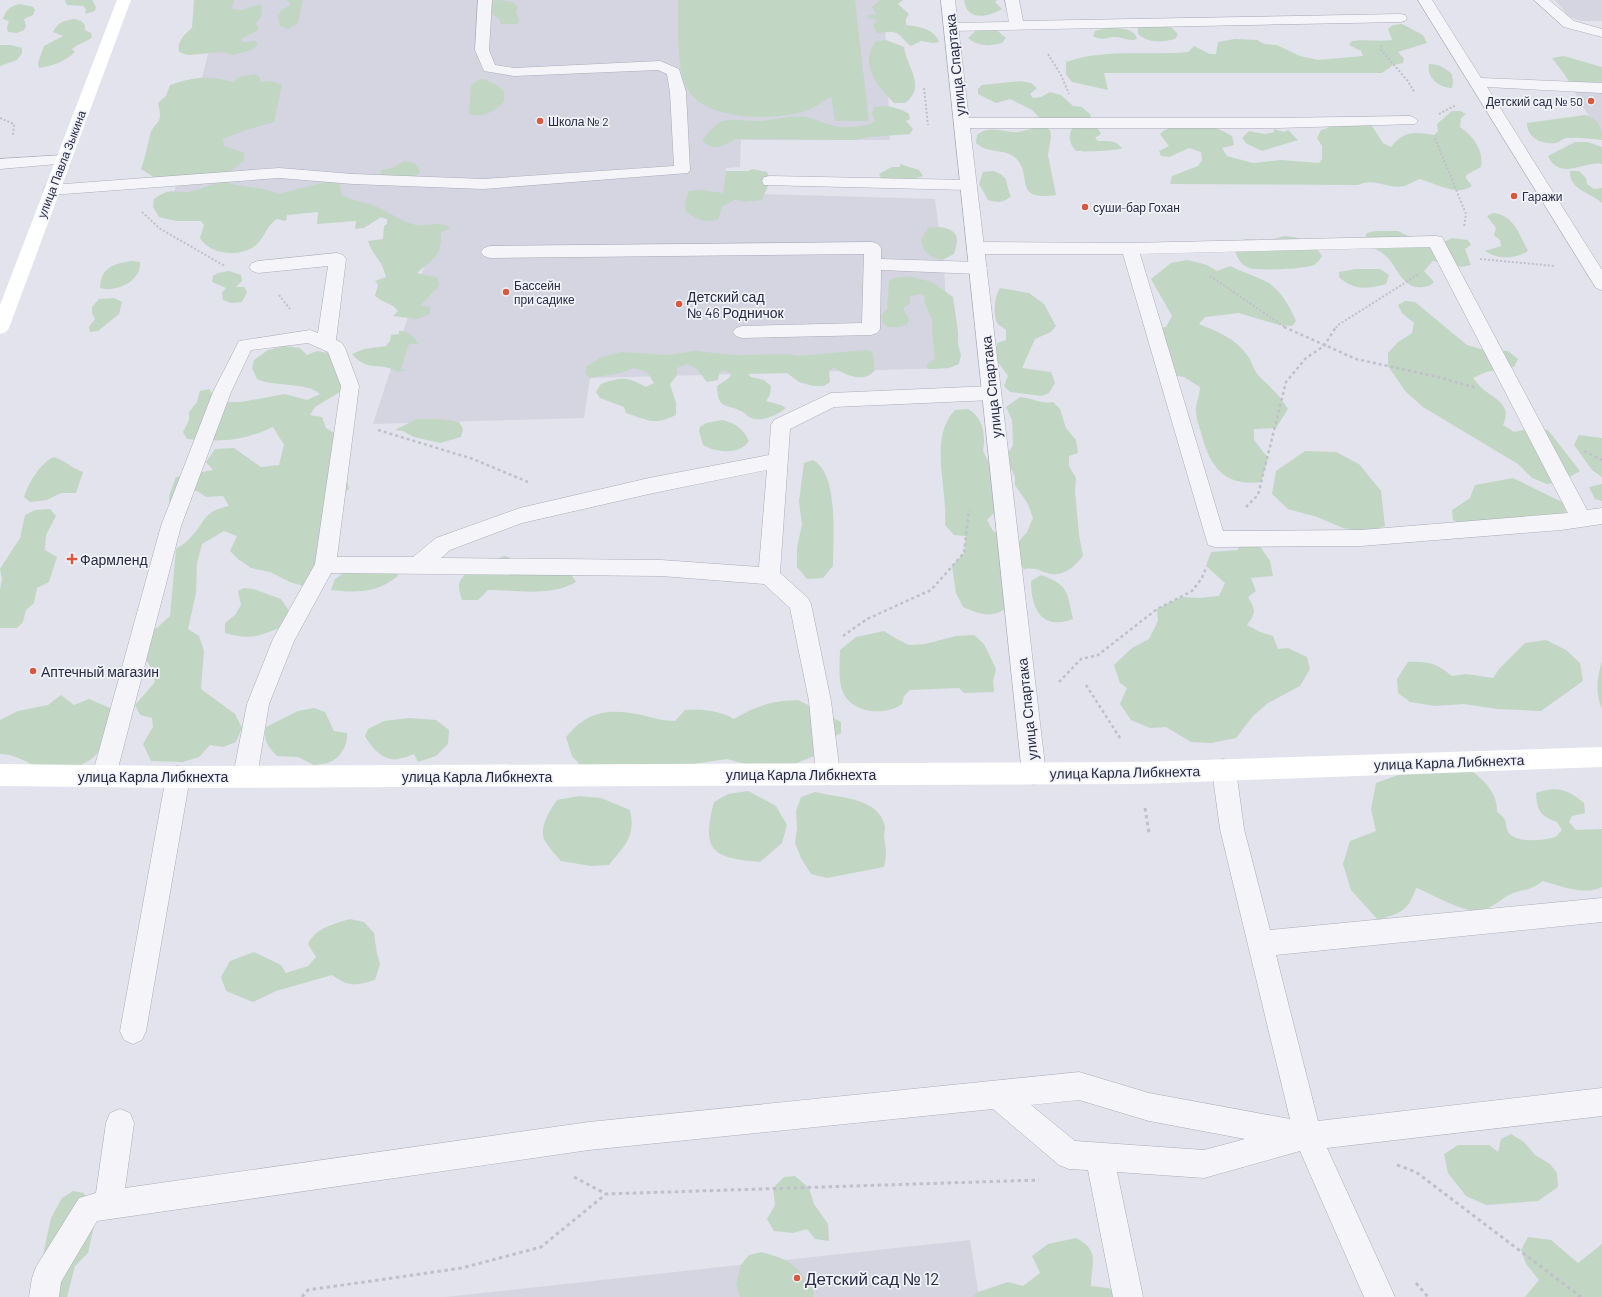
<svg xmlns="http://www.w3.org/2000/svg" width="1602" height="1297" font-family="Barlow,sans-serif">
<rect width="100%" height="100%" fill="#e2e3ec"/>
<!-- built -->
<path fill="#d4d5e1" d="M 221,0 L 884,0 L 890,140 L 741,140 L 740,167 L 726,168 L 724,193 L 935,199 L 944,267 L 949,368 L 590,378 L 584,418 L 373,424 L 436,230 L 312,202 L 170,210 Z
M 1555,0 L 1602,0 L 1602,21 L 1582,21 L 1569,17 Z
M 1602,75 L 1602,139 L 1571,86 Z
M 970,1240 L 979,1297 L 445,1297 Z"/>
<!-- green -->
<path fill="#c2d6c4" d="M 65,0 L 92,0 L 96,7 L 95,11 L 85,14 L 86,9 L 83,6 L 67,5 Z
M 194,0 L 234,0 L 232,9 L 242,10 L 261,4 L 262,15 L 256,23 L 259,30 L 241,39 L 242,42 L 255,41 L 258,45 L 251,50 L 233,55 L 223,52 L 188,55 L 179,52 C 177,41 184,35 192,28 Z
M 287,0 L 303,0 L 298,23 L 288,29 L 280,26 L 278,18 L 281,10 L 291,5 Z
M 499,0 L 513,2 L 518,8 L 516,12 L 519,19 L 518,24 L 501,24 L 499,19 L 491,13 L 484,14 L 476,11 L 480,2 Z
M 678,0 L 855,0 L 869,121 L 835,121 L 831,96 C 823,102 814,108 805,111 C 775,121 706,121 688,90 C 675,69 679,25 678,0 Z
M 880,0 L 903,0 L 898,4 L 909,14 L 906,19 L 906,25 C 919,27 934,28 939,42 L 933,43 L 921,41 L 911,46 C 904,42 901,33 893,32 C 889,31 882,33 877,33 L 873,26 L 877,20 L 868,18 L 867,16 L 876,14 L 872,7 Z
M 964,0 L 997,0 L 995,2 L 1002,9 C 988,17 967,22 964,0 Z
M 20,4 L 33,7 L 35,10 L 33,15 L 24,19 L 26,26 L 24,30 L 17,33 L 8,32 L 7,27 L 9,21 L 3,19 C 6,9 11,6 20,4 Z
M 74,19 L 81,21 L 85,25 L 85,30 L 91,33 L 92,37 C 86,43 78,43 72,49 L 75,52 C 66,61 52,66 39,68 L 38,63 L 44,46 L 63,36 L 53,32 C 58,22 63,21 74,19 Z
M 1160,23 L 1171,27 L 1178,34 L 1175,39 C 1161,42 1150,44 1138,34 L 1138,28 L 1143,24 Z
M 1402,24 L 1423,35 L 1427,43 L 1398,52 L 1404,59 L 1403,63 L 1393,65 L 1382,73 L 1104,73 L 1108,90 L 1072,82 L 1066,74 L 1066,62 C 1105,48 1147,56 1188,52 L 1194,46 L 1210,54 L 1216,54 L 1218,42 L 1235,39 L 1257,40 L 1264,44 L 1277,45 L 1300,56 L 1318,60 L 1363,56 L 1361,51 L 1349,45 L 1352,41 C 1366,39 1378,42 1392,40 L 1388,29 L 1393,25 Z
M 980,27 L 993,27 L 1006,38 L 1002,43 C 989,46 978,47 968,38 Z
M 1106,28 C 1116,28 1135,27 1137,39 C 1129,42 1123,37 1115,37 C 1105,37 1105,42 1093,36 L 1095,31 Z
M 886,40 L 904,47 C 907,68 927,86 905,103 L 894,103 C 876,85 859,64 876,41 Z
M 0,45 L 11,45 L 22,48 L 22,53 L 17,60 L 0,66 Z
M 1564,56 L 1602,67 L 1602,81 L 1571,86 L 1565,75 L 1552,58 Z
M 1429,64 C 1439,64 1445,68 1452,74 L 1453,82 L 1452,88 C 1439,88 1426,77 1429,64 Z
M 255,74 L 260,77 L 260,82 L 272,81 L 282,85 L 274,122 L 246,130 L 223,139 L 224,146 L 244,153 L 244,161 L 231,171 L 202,178 L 155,178 L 141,169 C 145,158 147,147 150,135 C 155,119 164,127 158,103 L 166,96 L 170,85 C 192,77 210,75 233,82 L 238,77 Z
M 483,79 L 497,85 L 504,91 L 504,102 C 496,111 481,119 469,114 L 471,86 L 478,80 Z
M 1020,81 L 1031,83 L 1037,88 L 1030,94 L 1033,98 L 1041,97 L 1050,92 L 1061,95 L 1073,106 L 1082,107 L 1091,115 L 1090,119 L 1041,119 L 1032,110 L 1010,99 L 996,103 L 978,94 L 978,89 L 982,85 Z
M 888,106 L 902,110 L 909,114 L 910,119 L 906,121 L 913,129 L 910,134 L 869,137 L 854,140 L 736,139 C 722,146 716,152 702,141 C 704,136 718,122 723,121 C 734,118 745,121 757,121 C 773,121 789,115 806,117 C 816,119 825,124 835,126 C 847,129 859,126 871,124 L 875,120 L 872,114 L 875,107 Z
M 1452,111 L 1460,111 L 1466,114 L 1461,118 L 1460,127 C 1473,136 1484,150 1481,167 L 1466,175 L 1466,178 L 1472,186 C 1456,197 1436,183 1419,179 C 1415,181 1409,184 1405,186 C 1387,190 1376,177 1358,185 L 1170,184 L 1172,176 L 1198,166 L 1202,160 L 1201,152 L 1189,148 L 1169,157 L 1161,156 L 1159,151 L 1169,146 L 1160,134 C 1179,117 1211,123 1232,136 L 1234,145 L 1222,148 L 1227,156 L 1253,163 L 1281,160 L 1319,163 L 1322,159 L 1322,146 L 1317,138 L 1321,130 L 1328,128 L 1326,123 L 1372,126 L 1383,143 L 1391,147 C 1405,130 1414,132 1434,135 L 1438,131 L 1437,124 Z
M 1585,115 C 1598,119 1602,126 1602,140 C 1596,139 1573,137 1567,138 C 1563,138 1560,142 1556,143 C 1542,145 1527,138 1527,123 Z
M 1043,126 L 1050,130 L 1051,137 L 1048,155 L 1056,195 C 1009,202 1036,173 1013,156 C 1003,149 989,154 976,143 L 977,135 C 989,125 1002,132 1015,132 C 1024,132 1034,127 1043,126 Z
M 1097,127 L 1101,134 L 1095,138 L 1098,141 C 1108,141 1116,140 1122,148 C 1117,151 1083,152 1076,151 C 1070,145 1067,135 1073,128 Z
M 1274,129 L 1284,132 L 1288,130 L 1298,140 L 1262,151 L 1247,144 L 1242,138 L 1249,131 L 1265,134 L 1274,132 Z
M 1575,142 L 1588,142 L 1602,147 L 1602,164 C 1585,160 1560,182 1548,156 Z
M 404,161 L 415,163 L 420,172 L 415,177 L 381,180 L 381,170 L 392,168 Z
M 900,164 L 919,170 L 923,176 L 910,180 L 882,180 L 879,174 L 892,167 L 900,167 Z
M 752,169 L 767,172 L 770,181 L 762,200 L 744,202 L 736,199 L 722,207 L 718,220 C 705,223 696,219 685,211 L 686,198 L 689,191 L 701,190 L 723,193 L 726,171 L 748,171 Z
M 993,171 C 1011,177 1004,182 1011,196 C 1004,203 998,203 988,200 L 979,184 L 983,172 Z
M 1570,171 L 1579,171 L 1586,178 L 1587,184 L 1594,189 L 1602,188 L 1602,203 C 1590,192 1569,190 1570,171 Z
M 224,181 C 241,189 261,185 278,194 L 321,183 L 335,181 L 340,185 L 342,195 C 353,201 366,202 377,207 C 389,212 404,223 416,225 C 427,227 440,220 450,228 L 441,233 C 442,258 433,258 417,273 L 438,278 L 439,286 L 421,305 L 430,307 L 430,314 L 417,319 L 393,316 L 398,311 C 392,303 383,303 375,296 L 378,285 L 375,281 L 386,277 C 382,259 373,257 368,241 L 383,239 L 384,226 L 387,224 L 387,219 L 381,217 L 364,228 L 355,229 L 356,221 L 317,224 L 318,212 L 287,215 L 286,221 L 277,219 C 265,227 267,235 256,245 C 241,258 210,255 200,238 L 204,225 L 201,221 L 176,221 L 159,217 L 153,207 L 154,199 C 175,184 174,196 193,191 C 204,188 213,183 224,181 Z
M 1493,213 C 1514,215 1519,234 1528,251 C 1515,259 1498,260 1485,251 L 1501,246 L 1500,240 L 1494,235 L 1496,228 L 1487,216 Z
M 939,227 C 958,230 960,236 954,254 L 942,260 C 931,258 923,253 921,240 L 928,228 Z
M 1375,231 L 1398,231 L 1419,241 L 1446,241 L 1452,238 L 1468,240 L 1471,245 L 1465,249 L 1471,265 L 1462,267 L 1433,261 L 1424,271 L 1434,282 C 1431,286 1428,286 1423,287 C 1400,290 1397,262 1382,253 C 1377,249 1369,247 1363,242 L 1367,233 Z
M 1284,236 C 1299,237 1315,242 1322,256 C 1320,259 1317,263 1314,265 C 1304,269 1259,271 1249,268 C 1239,264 1236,254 1233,246 L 1245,239 L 1266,241 Z
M 1188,260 L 1207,265 L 1217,271 L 1230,266 C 1242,272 1255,276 1267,282 C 1281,290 1290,307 1296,321 L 1292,326 L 1279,325 L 1239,313 L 1205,317 L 1199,324 C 1218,332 1235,338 1247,355 C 1252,361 1253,369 1258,375 C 1270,387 1279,394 1288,409 L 1276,428 L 1254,429 L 1254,440 L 1268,458 L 1261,482 C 1224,487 1209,466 1201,432 C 1199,426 1196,418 1196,411 C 1195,406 1200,395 1200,387 L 1184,377 L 1172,375 L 1153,329 L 1166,327 L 1172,316 L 1151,279 L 1171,263 Z
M 132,261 L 140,262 C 142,281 116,293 100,288 C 101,267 113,264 132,261 Z
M 1356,269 L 1380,269 L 1389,275 L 1386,284 C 1368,289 1354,291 1339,277 L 1339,272 Z
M 229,271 L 241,275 L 242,281 L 236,287 L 244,287 L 247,292 L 242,302 L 231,303 L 223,300 L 222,293 L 226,288 L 212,282 L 213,276 L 218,273 Z
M 909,276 L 932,282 L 953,297 L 958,332 L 958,344 L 961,355 L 959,364 L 949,368 L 929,369 L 926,365 L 935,359 L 932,333 L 932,320 L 924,302 L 925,297 L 921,294 L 910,296 L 910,303 L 903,309 L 909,319 L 908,324 L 899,327 L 887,327 L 883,323 L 881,316 L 887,309 L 889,281 L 893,278 Z
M 1000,288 L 1029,293 L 1044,304 L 1056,326 L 1051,332 L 1035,339 L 1022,368 L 1051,372 L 1055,383 L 1049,393 L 1042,396 L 1010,392 L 1004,386 L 1008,376 L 994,357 L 997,343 L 1006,340 L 1006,330 C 1004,328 1000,326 998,324 C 992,316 995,295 1000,288 Z
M 114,298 L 122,302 L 119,314 L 98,331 L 90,332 L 89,327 L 95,319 L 92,313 L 92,307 L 99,299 Z
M 1405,301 L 1415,302 L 1467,345 L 1484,350 L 1508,351 L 1518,359 L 1514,367 L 1486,372 L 1473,378 C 1477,382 1480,387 1484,390 C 1497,400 1512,405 1503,425 L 1514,432 L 1533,428 L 1548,430 L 1580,471 L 1561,482 L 1547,484 L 1532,478 L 1518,464 L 1423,407 L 1406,392 L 1388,366 L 1388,353 L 1398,342 L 1412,333 L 1414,323 L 1402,313 L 1398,305 Z
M 399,331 C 409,330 414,337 418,344 L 409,344 L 401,369 L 408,370 L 397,372 C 382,361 367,373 352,354 L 364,349 L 386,346 L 390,341 L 391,335 L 399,334 Z
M 284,346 L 300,348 L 307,355 L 317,351 L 329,353 L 335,371 L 346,374 L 343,390 L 315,407 L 310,415 L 322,417 L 326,428 L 336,434 L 349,489 L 334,502 L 312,589 L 290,582 L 270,572 L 251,568 L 238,559 L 230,551 L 237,536 L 224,531 L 202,544 L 197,563 L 196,593 L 188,629 L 199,636 L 204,651 L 201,689 L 235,714 L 242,728 L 236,742 L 223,747 L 210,745 L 199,757 L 183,762 L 151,761 L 143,744 L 153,727 L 152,718 L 140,715 L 135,705 L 155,682 L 152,669 L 145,658 L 143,632 L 157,628 L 170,616 L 176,549 C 181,546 187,542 191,537 C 207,520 202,512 229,506 L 223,496 L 206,497 L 197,491 L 185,489 L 170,507 L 169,496 L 176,477 L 213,470 L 206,462 L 215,449 L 234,448 L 261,467 L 279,465 L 284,445 L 273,427 C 240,442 222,442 187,439 L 183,432 L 189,420 L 189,412 L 197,402 L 200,391 L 209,389 L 218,402 L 241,402 L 285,394 L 307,400 L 320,394 C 307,382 273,387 257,379 L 252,368 L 254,360 L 268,350 Z
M 865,350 L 872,351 C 875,358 873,363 875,370 C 864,384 846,375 834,368 L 829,371 L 830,382 L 824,386 L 813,386 L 799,382 L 787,373 L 748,374 L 751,377 L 764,380 L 771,386 L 770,395 L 766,401 L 781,405 L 786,408 C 777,415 763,422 751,418 C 748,417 745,413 741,411 C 724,403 718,409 717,386 L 729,378 L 731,374 L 723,370 L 719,374 L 718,380 L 707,382 L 697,369 L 687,364 L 677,368 L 677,375 L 670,384 L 676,403 L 676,415 C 653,426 648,420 626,413 L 624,407 L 600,398 L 596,392 L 601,384 C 621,377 626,376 646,387 L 654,383 L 647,372 L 634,368 L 621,373 L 590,378 L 585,373 L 587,366 L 600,358 L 620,352 L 668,355 L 694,351 L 737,355 L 788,354 L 799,356 Z
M 1020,397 C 1033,398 1040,404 1053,402 L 1060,409 L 1066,428 L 1076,440 L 1078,453 L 1069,456 L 1069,466 L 1076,478 L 1075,491 L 1079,535 L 1083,556 C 1076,565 1065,576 1051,574 C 1040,572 1038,567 1024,569 L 1017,562 L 1015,546 L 1027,532 L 1033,518 L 1028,504 L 1015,485 L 1015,477 L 1010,466 L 1008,454 L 1013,445 L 1012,420 L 1006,407 Z
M 968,409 C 983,417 986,435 983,451 L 993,470 L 997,510 L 987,520 L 993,531 L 1008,538 L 998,544 L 1015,603 C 993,618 987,617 963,607 L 956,593 L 952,566 L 964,553 L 966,536 L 954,535 L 945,525 C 948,489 928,438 955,410 Z
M 417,419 L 440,419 L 459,422 L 463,429 L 461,437 L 440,443 L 414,437 L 403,431 L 395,430 Z
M 723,420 C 737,424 743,429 749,441 C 739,455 717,453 703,445 L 699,431 L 700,427 L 706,423 Z
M 1579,435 L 1602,438 L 1602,477 L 1592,470 L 1574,445 Z
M 1305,451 L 1336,452 L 1359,464 L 1381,491 L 1385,526 L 1367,533 L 1343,528 L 1317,517 L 1288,509 L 1272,494 L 1276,471 Z
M 54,457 C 66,461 71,468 83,472 L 76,493 L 61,493 L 47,500 L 30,502 L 24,497 C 29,482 40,463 54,457 Z
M 813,460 C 839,473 833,540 833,566 L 823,578 L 807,579 L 797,567 L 797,547 L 802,525 L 799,501 L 804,463 Z
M 1513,478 L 1562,502 L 1566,511 L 1561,522 L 1470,530 L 1453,520 L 1452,510 L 1470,498 L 1475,485 Z
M 1602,484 L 1602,501 L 1595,499 L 1589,487 Z
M 50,509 L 56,516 L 46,535 L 45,550 L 57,557 L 49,582 L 37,588 L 34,603 L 26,610 L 23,622 L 17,628 L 0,628 L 0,590 L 2,579 L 0,569 L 20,538 L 25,515 L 35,510 Z
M 1240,538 L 1255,539 L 1270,561 L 1273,576 L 1251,578 L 1256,591 L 1248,597 C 1256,610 1256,613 1247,625 L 1260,632 L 1273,636 L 1278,649 L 1288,648 L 1307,657 L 1310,669 L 1300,686 L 1268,703 L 1253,716 L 1236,738 L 1211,743 L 1191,742 L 1166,727 L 1150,728 L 1131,720 L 1120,704 L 1127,688 L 1120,683 L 1114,665 L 1132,648 L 1149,639 L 1158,621 L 1157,609 L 1181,597 L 1199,598 L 1219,596 L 1225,583 L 1206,566 L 1211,552 L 1238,550 Z
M 504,556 L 571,574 L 576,582 C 550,597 516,590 488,590 L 478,600 L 462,600 C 461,596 459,592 459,588 C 457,570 491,562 504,556 Z
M 355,565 L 395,565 L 398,576 C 377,593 357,593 331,590 L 335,579 Z
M 1041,575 C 1069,585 1067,592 1073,619 C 1042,631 1031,609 1031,581 Z
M 244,588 L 253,589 L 281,599 L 291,614 L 287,625 C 260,635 255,641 225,633 L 225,623 L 235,615 L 241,605 L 238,591 Z
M 884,631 L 895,638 L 909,645 L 925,644 L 956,636 L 974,635 L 984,644 L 996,669 L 993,681 L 994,692 L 964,693 L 959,688 L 910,690 L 904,696 L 902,704 C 884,717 850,713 842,690 C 838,677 840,663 840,650 L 856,637 Z
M 1546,640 L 1566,650 L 1580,663 L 1583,681 L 1541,711 L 1497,709 L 1464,704 L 1435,706 L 1410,702 L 1398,693 L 1397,679 L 1408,662 C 1428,661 1436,663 1452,676 L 1466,674 L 1493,678 L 1499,669 L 1525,643 Z
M 1602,661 L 1602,709 C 1595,694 1597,677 1602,661 Z
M 61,695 L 74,705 L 89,699 L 117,711 C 111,723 107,740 99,751 C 88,767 63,772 43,768 C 28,765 18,754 0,754 L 0,720 L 18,711 L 48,705 Z
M 798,700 L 841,722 L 841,733 L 825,741 L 814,756 L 797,763 L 784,774 L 727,759 L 692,764 L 662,775 L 589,775 L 572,756 L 566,737 C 588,711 608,708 642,715 C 654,718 663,721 675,721 L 685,710 C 702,709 719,710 734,719 C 757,705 772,701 798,700 Z
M 314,708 L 325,712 L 334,731 L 347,733 C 348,745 341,757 330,762 C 326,764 319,764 314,765 L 298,757 L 277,756 C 268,747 263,740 266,727 L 298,711 Z
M 409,718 L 436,720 L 449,730 L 448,744 L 436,756 L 418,762 L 414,754 C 409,756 403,758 398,759 C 384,762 371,747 365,736 L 368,729 L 384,721 Z
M 1473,772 C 1486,782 1498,795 1497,812 C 1510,821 1503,823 1509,833 C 1516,843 1544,841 1555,837 C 1557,836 1560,832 1562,830 L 1557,822 C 1541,816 1537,812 1536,793 C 1557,786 1567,789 1584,803 L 1585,813 L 1572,816 L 1569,822 L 1576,830 L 1602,829 L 1602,887 C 1584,896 1561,886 1543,881 C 1529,892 1523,888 1509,895 C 1501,899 1494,906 1486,909 C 1467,917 1434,894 1416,888 C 1408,912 1400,913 1378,920 L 1351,890 L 1343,864 L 1350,841 L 1376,831 L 1371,809 L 1376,783 L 1398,775 Z
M 748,791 L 776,806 L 787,825 L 782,843 L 760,862 C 712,858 701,851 714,802 L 728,794 Z
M 815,792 C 838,798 880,797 885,827 C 885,830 884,833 884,837 C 886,849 887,854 884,867 L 827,878 L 811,874 L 801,858 L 795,843 L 797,828 L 796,811 L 801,797 Z
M 579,796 L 601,798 L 630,810 C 636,837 625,845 609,865 L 591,866 L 561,861 C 556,855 549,848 545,841 C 538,828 550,810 557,800 Z
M 350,919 L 364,922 L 374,933 L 377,954 L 380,964 L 375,980 C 355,986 349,987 332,975 L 276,991 L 253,1002 L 226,991 L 221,977 L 230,961 L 254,952 L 281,965 L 286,973 L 308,966 L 316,957 L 308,944 C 316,928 333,924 350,919 Z
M 1511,1134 L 1524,1142 L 1535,1155 L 1550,1164 L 1557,1173 L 1558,1187 L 1538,1201 L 1486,1205 L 1466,1196 L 1448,1173 L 1444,1154 L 1458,1145 L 1489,1145 L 1498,1152 L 1501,1139 Z
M 795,1176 L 809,1188 L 814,1204 L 828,1224 L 829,1241 L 815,1239 L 807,1229 L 793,1233 L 774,1231 L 767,1219 L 775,1205 L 773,1188 L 784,1177 Z
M 73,1191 L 84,1193 L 95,1222 L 88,1253 L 75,1266 L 67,1297 L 34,1297 L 51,1218 L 62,1198 Z
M 1528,1237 L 1551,1240 L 1578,1263 L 1602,1244 L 1602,1297 L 1525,1297 L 1539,1280 L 1526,1264 L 1521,1250 Z
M 1076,1238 C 1101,1251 1091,1263 1091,1286 L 1108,1288 L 1120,1294 L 1120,1297 L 973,1297 L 978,1292 L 1008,1282 L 1023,1286 L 1040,1273 L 1032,1256 L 1048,1244 Z
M 761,1252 C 794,1261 794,1263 814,1291 L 813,1297 L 740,1297 L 736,1285 L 741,1265 L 749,1255 Z"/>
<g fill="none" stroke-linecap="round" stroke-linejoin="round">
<!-- service casing -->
<g stroke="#aaacba" stroke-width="1">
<path id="service" d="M 478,0 L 492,0 L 489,50 L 495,65 L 514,68 L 660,61 L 679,69 L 686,92 L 690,170 L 688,173 L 483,189 L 353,184 L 279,178 L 51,195 L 45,194 L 43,190 L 45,186 L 51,185 L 279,168 L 353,174 L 483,179 L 674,166 L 670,92 L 667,74 L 658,70 L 514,76 L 484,71 L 475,50 Z
M 1005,0 L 1019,0 L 1023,21 L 1400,14 L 1405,15 L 1407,18 L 1405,21 L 1400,22 L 951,31 L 946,30 L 944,27 L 946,24 L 951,23 L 1009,22 Z
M 1418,0 L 1432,0 L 1481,78 L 1602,83 L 1602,93 L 1487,87 L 1602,270 L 1602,290 L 1596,288 Z
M 1534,0 L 1549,0 L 1574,21 L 1602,29 L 1602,37 L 1564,27 Z
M 1410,116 L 1415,118 L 1418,121 L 1415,124 L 1277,128 L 962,128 L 957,126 L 954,123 L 957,120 L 962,118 L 1277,118 Z
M 63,155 L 69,157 L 71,160 L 69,163 L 0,169 L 0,159 Z
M 770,176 L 968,180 L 974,181 L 976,185 L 974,189 L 968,190 L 764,185 L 762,181 L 764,177 Z
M 1436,236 L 1442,237 L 1444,241 L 1587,510 L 1602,508 L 1602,524 L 1561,530 L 1361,546 L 1215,547 L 1208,545 L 1123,254 L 976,254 L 970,252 L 967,248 L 970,244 L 976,242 L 1130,243 ZM 1430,247 L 1568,513 L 1361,530 L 1223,531 L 1140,254 Z
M 872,242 L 878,244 L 881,248 L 881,259 L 978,262 L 984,264 L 987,268 L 984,272 L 978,274 L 881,270 L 880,329 L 877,333 L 871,335 L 742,338 L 736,336 L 733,332 L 736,328 L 742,326 L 862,323 L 864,254 L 490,258 L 484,256 L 481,252 L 484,248 L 490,246 Z
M 337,253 L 343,255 L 346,259 L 336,340 L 342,343 L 345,348 L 359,386 L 337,557 L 413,557 L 436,538 L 520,508 L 649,478 L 769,455 L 771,425 L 774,420 L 831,393 L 992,386 L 999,388 L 1001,393 L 999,398 L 992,400 L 834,407 L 790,429 L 780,573 L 808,598 L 811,604 L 831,701 L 840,774 L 836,781 L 828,785 L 820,781 L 816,774 L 809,701 L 790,608 L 764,584 L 661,576 L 331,573 L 294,641 L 269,704 L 257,776 L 253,783 L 245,787 L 237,783 L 233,776 L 247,704 L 273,639 L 315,564 L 341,386 L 328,352 L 308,343 L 251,350 L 231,392 L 181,526 L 116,776 L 112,783 L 104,787 L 96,783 L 92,776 L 161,526 L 213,392 L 239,341 L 310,330 L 318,333 L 328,266 L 258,273 L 252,271 L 249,267 L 252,263 L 258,261 ZM 767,470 L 759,567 L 661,560 L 441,558 L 450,550 L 522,523 L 649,494 Z
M 1224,759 L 1232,763 L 1236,770 L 1244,829 L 1270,930 L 1602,898 L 1602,922 L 1276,955 L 1318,1121 L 1602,1088 L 1602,1116 L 1327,1148 L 1395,1297 L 1364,1297 L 1300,1151 L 1204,1178 L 1117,1172 L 1143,1297 L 1113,1297 L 1088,1170 L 1069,1169 L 1059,1165 L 993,1109 L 589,1150 L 97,1221 L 61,1282 L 59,1297 L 29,1297 L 32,1278 L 36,1267 L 79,1198 L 96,1193 L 106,1123 L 110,1113 L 120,1109 L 130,1113 L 134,1123 L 125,1188 L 589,1122 L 1079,1072 L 1149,1093 L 1290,1119 L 1220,829 L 1212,770 L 1216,763 ZM 1079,1100 L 1149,1121 L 1245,1139 L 1204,1150 L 1075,1141 L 1031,1105 Z
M 178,766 L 186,769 L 190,777 L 146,1031 L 142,1040 L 133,1044 L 124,1040 L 120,1031 L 166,777 L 170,769 Z"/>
</g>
<!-- minor casing -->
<g stroke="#aaacba" stroke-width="1">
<path id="minor" d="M 941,0 L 955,0 L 1046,774 L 1042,781 L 1034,785 L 1026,781 L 1022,774 Z"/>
</g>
<!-- path-far2 -->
<path stroke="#c0c0ca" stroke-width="2" stroke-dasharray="2 2" stroke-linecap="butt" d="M 1381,45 L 1381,50 L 1407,80 L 1415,93
M 1048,54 L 1061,75 L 1069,94
M 924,88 L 928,125
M 1439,114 L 1456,105
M 0,118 L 14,124 L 13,135
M 1435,138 L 1466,214 L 1464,227
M 142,212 L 159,228 L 223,265 L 226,265
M 1480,259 L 1555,266
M 1210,276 L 1286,328
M 279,295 L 290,309
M 1336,328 L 1338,325 L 1419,274"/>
<!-- path-far1 -->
<path stroke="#c0c0ca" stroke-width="2.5" stroke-dasharray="3 3" stroke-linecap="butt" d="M 1284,327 L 1356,359 L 1438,377 L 1477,388
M 378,430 L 473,459 L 528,482
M 1584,451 L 1602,460
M 1246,507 L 1258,495 L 1286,382 L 1306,358 L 1324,346 L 1336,327
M 843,636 L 867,619 L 931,590 L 964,553 L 969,510
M 1059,682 L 1081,659 L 1098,655 L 1157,609 L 1192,591 L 1202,578 L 1206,568
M 1086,685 L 1120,738"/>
<!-- path -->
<path stroke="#c0c0ca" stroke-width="3" stroke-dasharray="3.5 3.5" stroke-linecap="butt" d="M 1145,808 L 1149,833
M 1397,1165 L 1416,1172 L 1581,1297
M 574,1177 L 606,1194 L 1039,1180
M 1416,1283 L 1428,1297
M 302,1297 L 308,1290 L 462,1268 L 541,1247 L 606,1194"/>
<!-- service -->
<use href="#service" fill="#f5f5f9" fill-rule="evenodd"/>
<!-- minor -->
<use href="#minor" fill="#f5f5f9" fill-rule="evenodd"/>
<!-- secondary -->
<path fill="#fff" fill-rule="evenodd" d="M 117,0 L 131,0 L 9,328 L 6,332 L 0,334 L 0,305 Z
M 1602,747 L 1602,767 L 1139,784 L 178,788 L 0,786 L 0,764 L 178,766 L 1139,762 Z"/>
</g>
<!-- markers -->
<g fill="#d9593e" stroke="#f2f3f9" stroke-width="1.5">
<circle cx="1591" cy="101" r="4"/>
<circle cx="540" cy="121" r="4"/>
<circle cx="1514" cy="196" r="4"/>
<circle cx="1085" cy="207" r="4"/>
<circle cx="506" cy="292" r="4"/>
<circle cx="679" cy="304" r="4"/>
<path d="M70 553h4v4h4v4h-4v4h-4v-4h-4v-4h4z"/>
<circle cx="33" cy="671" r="4"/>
<circle cx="797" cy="1278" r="4"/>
</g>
<g text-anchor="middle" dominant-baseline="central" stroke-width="3.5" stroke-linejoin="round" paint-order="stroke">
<!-- far-poi labels -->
<g font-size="12" fill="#282a45" stroke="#f2f3f9" text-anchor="start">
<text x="1583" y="101" text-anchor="end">Детский сад № 50</text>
<text x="548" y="121">Школа № 2</text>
<text x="1522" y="196">Гаражи</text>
<text x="1093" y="207">суши-бар Гохан</text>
<text x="514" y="285">Бассейн<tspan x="514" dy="14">при садике</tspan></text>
</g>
<!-- far-street labels -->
<g font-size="12" fill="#282a45" stroke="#f2f3f9">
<text transform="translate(61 164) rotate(-69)">улица Павла Зыкина</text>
</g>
<!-- street labels -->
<g font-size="14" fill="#282a45" stroke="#f2f3f9">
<text transform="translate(955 65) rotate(-96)">улица Спартака</text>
<text transform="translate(991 387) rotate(-96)">улица Спартака</text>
<text transform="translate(1027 709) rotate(-96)">улица Спартака</text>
<text transform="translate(1449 762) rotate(-2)">улица Карла Либкнехта</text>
<text transform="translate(1125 772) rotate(-1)">улица Карла Либкнехта</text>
<text x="801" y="774">улица Карла Либкнехта</text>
<text x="153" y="776">улица Карла Либкнехта</text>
<text x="477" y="776">улица Карла Либкнехта</text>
</g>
<!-- poi labels -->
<g font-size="14" fill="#282a45" stroke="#f2f3f9" text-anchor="start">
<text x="687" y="296">Детский сад<tspan x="687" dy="16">№ 46 Родничок</tspan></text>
<text x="80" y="559">Фармленд</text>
<text x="41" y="671">Аптечный магазин</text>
</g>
<!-- near-poi labels -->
<g font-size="17" fill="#282a45" stroke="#f2f3f9" text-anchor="start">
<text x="805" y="1278">Детский сад № 12</text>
</g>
</g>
</svg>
